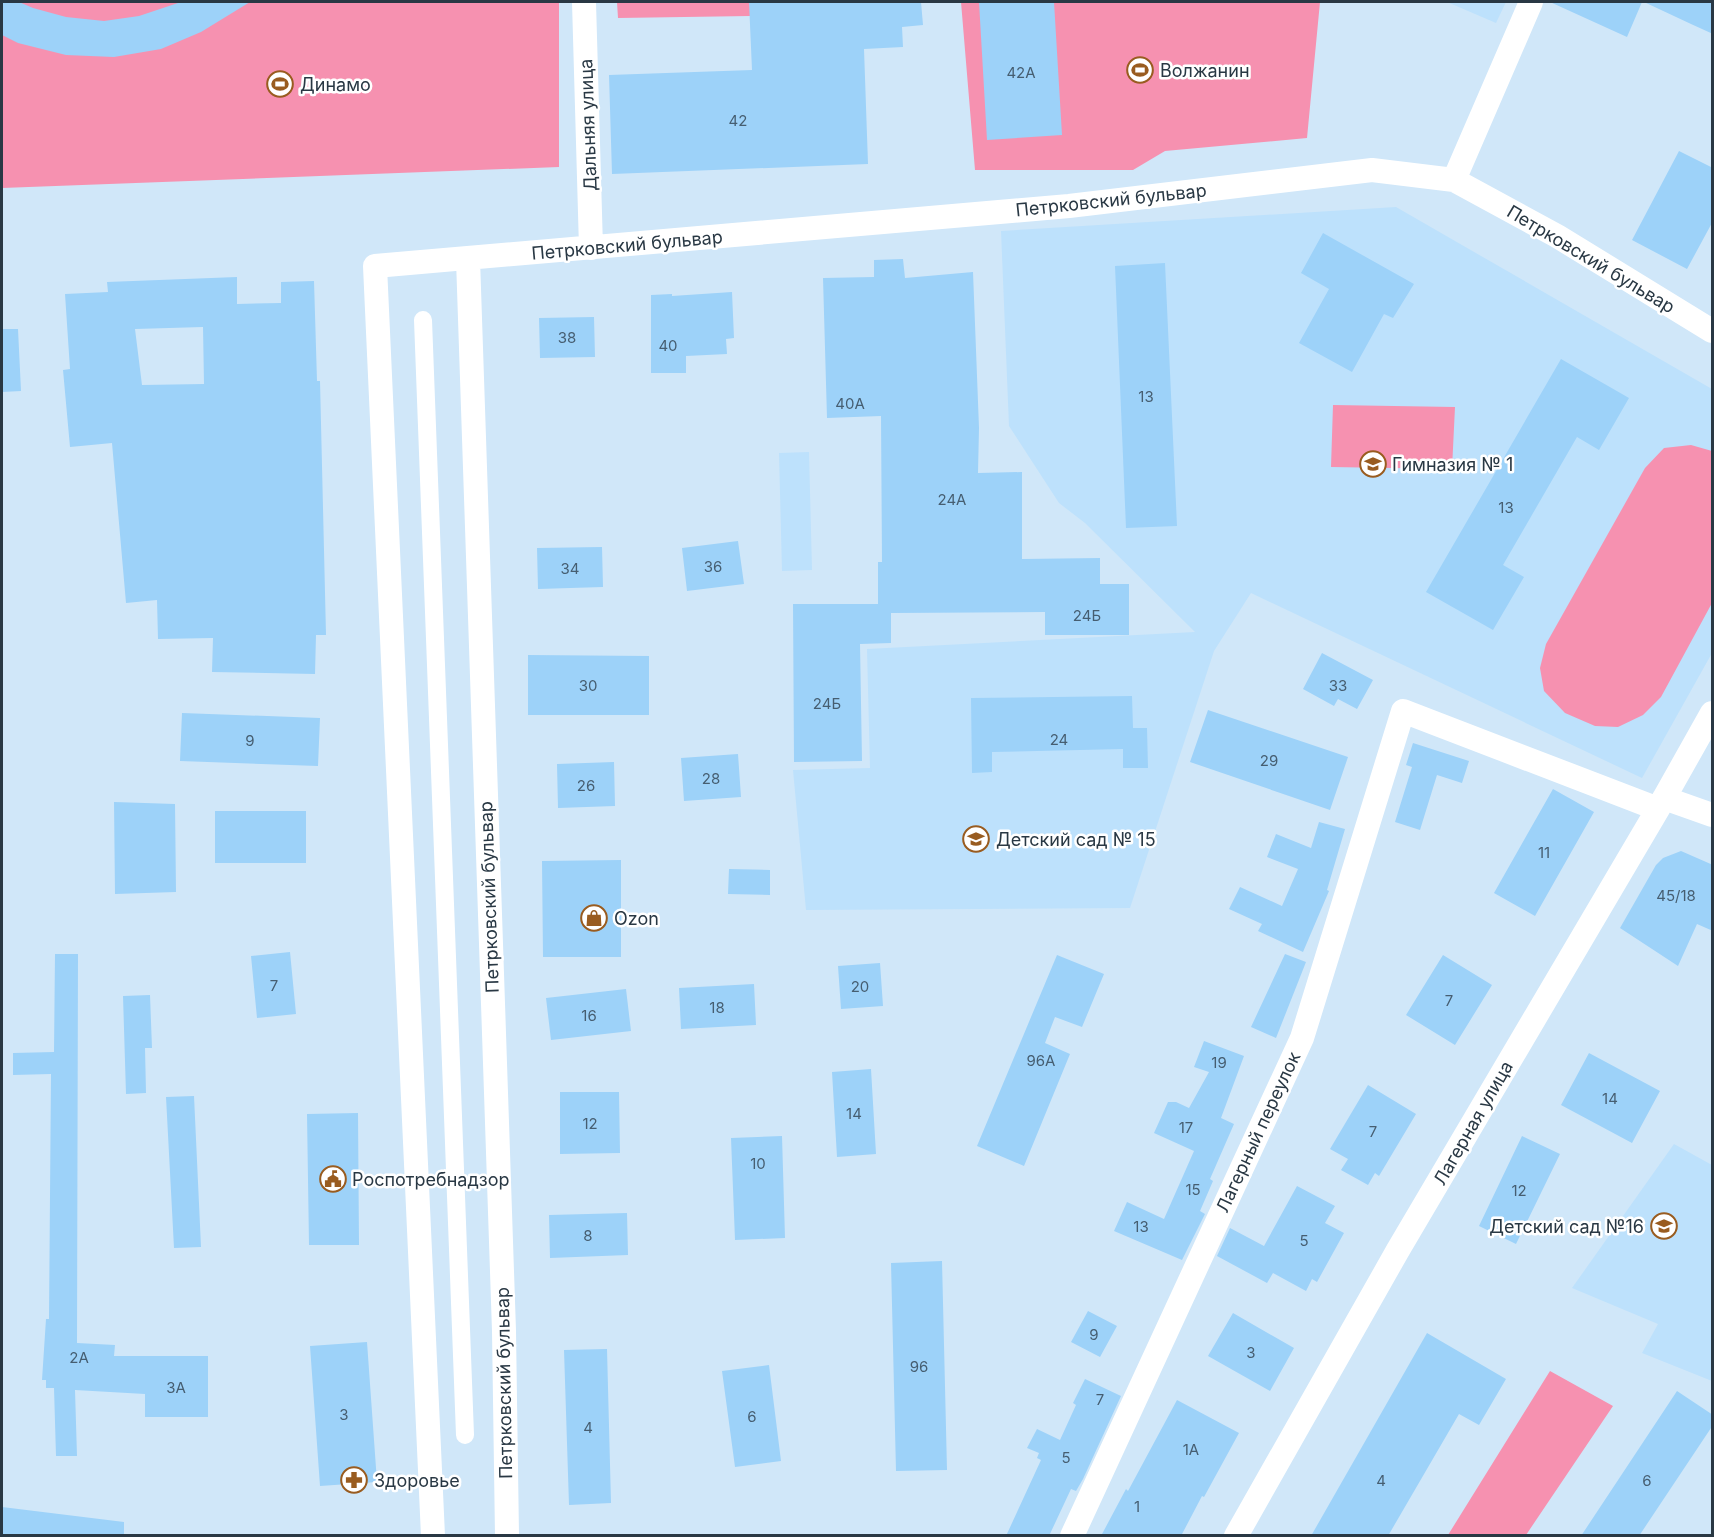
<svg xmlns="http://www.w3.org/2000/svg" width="1714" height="1537" font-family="Inter,sans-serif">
<rect width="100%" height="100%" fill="#d0e7f9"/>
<!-- built -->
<path fill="#bde1fc" d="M 1447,2 L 1506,2 L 1496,23 Z
M 1396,207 L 1712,389 L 1712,653 L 1642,778 L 1251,593 L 1214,651 L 1130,908 L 806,910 L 793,770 L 870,768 L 867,649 L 1195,632 L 1085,523 L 1059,503 L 1009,426 L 1001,231 Z
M 809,452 L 812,570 L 782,571 L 779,453 Z
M 1674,1144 L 1712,1165 L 1712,1381 L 1642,1353 L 1658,1324 L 1572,1288 Z"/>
<!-- green -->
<path fill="#f691b0" d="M 2,2 L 559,2 L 559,167 L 2,188 Z
M 617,2 L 750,2 L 750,16 L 618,18 Z
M 961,2 L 1320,2 L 1307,138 L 1165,151 L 1133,170 L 975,170 Z
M 1333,405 L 1455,407 L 1452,469 L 1331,467 Z
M 1691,445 L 1712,451 L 1712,603 L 1661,697 L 1643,715 L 1618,727 L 1595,726 L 1565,713 L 1544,691 L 1540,668 L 1546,644 L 1645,468 L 1664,448 Z
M 1550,1371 L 1613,1406 L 1526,1535 L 1448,1535 Z"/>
<!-- building -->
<path fill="#9dd2f9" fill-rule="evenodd" d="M 2,2 L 19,2 L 33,8 L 66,17 L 104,21 L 139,16 L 181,2 L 250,2 L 201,32 L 161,49 L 114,57 L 66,55 L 18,43 L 2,35 Z
M 749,2 L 921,2 L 923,25 L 902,27 L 903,47 L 864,49 L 868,164 L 612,174 L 609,75 L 752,70 Z
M 979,2 L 1054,2 L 1062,135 L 987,140 Z
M 1550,2 L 1642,2 L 1627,37 Z
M 1644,2 L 1713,2 L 1713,34 L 1691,24 Z
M 1679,151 L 1713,168 L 1713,221 L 1687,269 L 1632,240 Z
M 1323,233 L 1414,284 L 1393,318 L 1384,314 L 1352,372 L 1299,343 L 1329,289 L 1301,273 Z
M 903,259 L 905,278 L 973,272 L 979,428 L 978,473 L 1022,472 L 1022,559 L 1100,558 L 1100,584 L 1129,584 L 1129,635 L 1045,635 L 1045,612 L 891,613 L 891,643 L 860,644 L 862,761 L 794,762 L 793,604 L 878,604 L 878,562 L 882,562 L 881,416 L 827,418 L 823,278 L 874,277 L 874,260 Z
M 1165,263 L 1177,526 L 1126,528 L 1115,266 Z
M 237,277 L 237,304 L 281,303 L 281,282 L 314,281 L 317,381 L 320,381 L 326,635 L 316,635 L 315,674 L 212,672 L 213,638 L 158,639 L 157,600 L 126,603 L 112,443 L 70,447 L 63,370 L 70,369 L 65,294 L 108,292 L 107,282 ZM 203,327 L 204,384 L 142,385 L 135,329 Z
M 732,292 L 734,338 L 726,339 L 727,354 L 686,356 L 686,373 L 651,373 L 651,295 L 672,294 L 672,296 Z
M 594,317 L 595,357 L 540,358 L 539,318 Z
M 2,329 L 18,329 L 21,391 L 2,392 Z
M 1561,359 L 1629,398 L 1599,450 L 1577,437 L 1503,565 L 1524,577 L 1493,630 L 1426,592 Z
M 738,541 L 744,584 L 687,591 L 682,548 Z
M 602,547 L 603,587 L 538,589 L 537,548 Z
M 1322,653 L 1373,680 L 1357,709 L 1338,699 L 1334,706 L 1303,689 Z
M 528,655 L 649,656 L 649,715 L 528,715 Z
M 1132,696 L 1133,728 L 1147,728 L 1148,768 L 1123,768 L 1123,749 L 992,752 L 992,772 L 972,773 L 971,698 Z
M 1208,710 L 1348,757 L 1330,810 L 1190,762 Z
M 182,713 L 320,718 L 318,766 L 180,761 Z
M 1413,743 L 1469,761 L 1462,783 L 1437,775 L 1420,830 L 1395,822 L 1412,767 L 1406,765 Z
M 738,754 L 741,797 L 684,801 L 681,758 Z
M 614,762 L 615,806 L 558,808 L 557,764 Z
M 1553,789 L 1594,812 L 1535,916 L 1494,893 Z
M 114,802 L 175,804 L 176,892 L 115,894 Z
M 215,811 L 306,811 L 306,863 L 215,863 Z
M 1319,822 L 1345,829 L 1327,890 L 1329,891 L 1303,952 L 1258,931 L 1262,924 L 1229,909 L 1240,887 L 1282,906 L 1298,869 L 1267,857 L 1276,834 L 1311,848 Z
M 1681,851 L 1713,865 L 1713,931 L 1697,924 L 1678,966 L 1620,928 L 1656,865 L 1663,858 Z
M 621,860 L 621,957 L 543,957 L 542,861 Z
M 729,869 L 770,870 L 770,895 L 728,894 Z
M 290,952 L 296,1014 L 257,1018 L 251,956 Z
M 55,954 L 78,954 L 77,1343 L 115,1345 L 114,1356 L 208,1356 L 208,1417 L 145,1417 L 145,1394 L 75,1390 L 77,1456 L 56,1456 L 54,1388 L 46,1388 L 46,1380 L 42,1380 L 46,1319 L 49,1319 L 51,1074 L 13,1075 L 13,1053 L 54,1052 Z
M 1285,954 L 1306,962 L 1276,1038 L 1251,1027 Z
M 1057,955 L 1104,974 L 1082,1027 L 1055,1017 L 1045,1043 L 1070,1054 L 1024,1166 L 977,1146 Z
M 1443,955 L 1492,985 L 1455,1045 L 1406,1015 Z
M 880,963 L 883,1006 L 841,1009 L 838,966 Z
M 754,984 L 756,1025 L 681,1029 L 679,988 Z
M 626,989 L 631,1031 L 551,1040 L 546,998 Z
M 150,995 L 152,1048 L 145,1048 L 146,1093 L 126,1094 L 123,996 Z
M 1204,1041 L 1244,1056 L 1221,1118 L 1234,1124 L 1210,1179 L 1213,1181 L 1200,1211 L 1205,1214 L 1182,1260 L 1114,1231 L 1127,1202 L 1164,1219 L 1194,1151 L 1154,1133 L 1168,1102 L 1176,1102 L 1189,1108 L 1209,1072 L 1194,1067 Z
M 1589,1053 L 1660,1091 L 1632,1143 L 1561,1105 Z
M 871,1069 L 876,1154 L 837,1157 L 832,1072 Z
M 1368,1085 L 1416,1114 L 1379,1176 L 1375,1173 L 1368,1185 L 1341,1170 L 1348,1159 L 1330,1149 Z
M 560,1092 L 619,1092 L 620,1153 L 560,1154 Z
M 194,1096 L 201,1247 L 174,1248 L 166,1097 Z
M 358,1113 L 359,1245 L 309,1245 L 307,1114 Z
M 782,1136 L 785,1238 L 735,1240 L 731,1138 Z
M 1522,1136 L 1560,1154 L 1516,1244 L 1479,1226 Z
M 1297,1186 L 1335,1206 L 1325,1223 L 1344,1233 L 1317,1282 L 1312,1279 L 1306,1291 L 1273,1273 L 1267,1283 L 1217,1256 L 1230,1228 L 1264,1246 Z
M 627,1213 L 628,1255 L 550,1258 L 549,1215 Z
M 942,1261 L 947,1470 L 896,1471 L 891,1263 Z
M 1088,1311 L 1117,1326 L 1100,1357 L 1071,1342 Z
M 1233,1313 L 1294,1348 L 1270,1391 L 1208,1356 Z
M 1427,1333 L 1506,1379 L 1479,1425 L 1459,1414 L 1388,1536 L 1311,1536 Z
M 367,1342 L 377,1482 L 320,1486 L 310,1346 Z
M 607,1349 L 611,1503 L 569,1505 L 564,1350 Z
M 769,1365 L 781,1461 L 735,1467 L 722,1371 Z
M 1085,1379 L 1121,1396 L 1083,1479 L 1076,1491 L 1071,1489 L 1049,1536 L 1006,1536 L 1041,1460 L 1037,1458 L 1039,1453 L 1027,1448 L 1037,1429 L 1060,1440 L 1076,1405 L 1073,1403 Z
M 1677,1391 L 1713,1415 L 1713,1425 L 1639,1536 L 1581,1536 Z
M 1177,1400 L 1239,1433 L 1204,1497 L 1202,1496 L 1181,1536 L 1101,1536 L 1126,1489 L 1128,1491 Z
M 2,1507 L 124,1522 L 124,1536 L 2,1536 Z"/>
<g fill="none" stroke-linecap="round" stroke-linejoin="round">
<!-- pedestrian -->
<path stroke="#fff" stroke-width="18" d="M 423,320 L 465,1435"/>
<!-- minor -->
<path stroke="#fff" stroke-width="24" d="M 584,2 L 591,248
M 1454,180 L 1531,2
M 468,259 L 504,1331 L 507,1536
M 1664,798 L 1712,815
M 433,1536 L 375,266 L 1069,206 L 1372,170 L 1454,180 L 1557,236 L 1712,331
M 1072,1536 L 1302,1038 L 1403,711 L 1658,809
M 1236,1536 L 1398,1250 L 1658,809 L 1712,713"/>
</g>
<!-- icons -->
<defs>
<g id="stadium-ring" transform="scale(1.35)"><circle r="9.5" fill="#fff" stroke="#995c20" stroke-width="1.5"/><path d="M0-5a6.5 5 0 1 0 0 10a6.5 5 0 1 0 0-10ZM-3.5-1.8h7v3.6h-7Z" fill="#995c20"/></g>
<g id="school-ring" transform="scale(1.35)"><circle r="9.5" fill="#fff" stroke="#995c20" stroke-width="1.5"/><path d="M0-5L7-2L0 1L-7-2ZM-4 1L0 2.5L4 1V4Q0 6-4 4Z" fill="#995c20"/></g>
<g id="shop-ring" transform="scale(1.35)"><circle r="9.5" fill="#fff" stroke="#995c20" stroke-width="1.5"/><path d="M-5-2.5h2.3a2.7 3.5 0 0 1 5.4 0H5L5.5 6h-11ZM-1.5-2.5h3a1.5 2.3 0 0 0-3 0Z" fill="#995c20"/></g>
<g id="civic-ring" transform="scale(1.35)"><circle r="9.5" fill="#fff" stroke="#995c20" stroke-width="1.5"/><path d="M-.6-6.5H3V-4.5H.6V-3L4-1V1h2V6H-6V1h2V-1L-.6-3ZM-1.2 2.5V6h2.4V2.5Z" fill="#995c20"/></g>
<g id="pharmacy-ring" transform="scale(1.35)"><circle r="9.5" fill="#fff" stroke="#995c20" stroke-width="1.5"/><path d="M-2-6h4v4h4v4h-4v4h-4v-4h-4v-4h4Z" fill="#995c20"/></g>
</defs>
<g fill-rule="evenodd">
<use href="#stadium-ring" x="1140" y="70"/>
<use href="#stadium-ring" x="280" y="84"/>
<use href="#school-ring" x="1373" y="464"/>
<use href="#school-ring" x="976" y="839"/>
<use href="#shop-ring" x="594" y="918"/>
<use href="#civic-ring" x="333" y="1179"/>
<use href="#school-ring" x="1664" y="1226"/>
<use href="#pharmacy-ring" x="354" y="1480"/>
</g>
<g text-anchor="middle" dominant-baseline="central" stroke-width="5" stroke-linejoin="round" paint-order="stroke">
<!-- number labels -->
<g font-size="15" fill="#465e71">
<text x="1021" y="72">42А</text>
<text x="738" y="120">42</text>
<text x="567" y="337">38</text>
<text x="668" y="345">40</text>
<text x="1146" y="396">13</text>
<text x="850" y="403">40А</text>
<text x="952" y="499">24А</text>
<text x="1506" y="507">13</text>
<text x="713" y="566">36</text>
<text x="570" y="568">34</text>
<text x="1087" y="615">24Б</text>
<text x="588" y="685">30</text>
<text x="1338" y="685">33</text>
<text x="827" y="703">24Б</text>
<text x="1059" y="739">24</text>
<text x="250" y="740">9</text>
<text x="1269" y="760">29</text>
<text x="711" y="778">28</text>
<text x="586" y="785">26</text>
<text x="1544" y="852">11</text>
<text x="1676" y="895">45/18</text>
<text x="274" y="985">7</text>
<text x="860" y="986">20</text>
<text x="1449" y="1000">7</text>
<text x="717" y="1007">18</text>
<text x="589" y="1015">16</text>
<text x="1041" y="1060">96А</text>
<text x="1219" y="1062">19</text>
<text x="1610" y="1098">14</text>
<text x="854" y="1113">14</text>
<text x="590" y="1123">12</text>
<text x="1186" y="1127">17</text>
<text x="1373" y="1131">7</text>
<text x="758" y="1163">10</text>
<text x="1193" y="1189">15</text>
<text x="1519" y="1190">12</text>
<text x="1141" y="1226">13</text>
<text x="588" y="1235">8</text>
<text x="1304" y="1240">5</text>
<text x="1094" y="1334">9</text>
<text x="1251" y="1352">3</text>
<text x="79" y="1357">2А</text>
<text x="919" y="1366">96</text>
<text x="176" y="1387">3А</text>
<text x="1100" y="1399">7</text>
<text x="344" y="1414">3</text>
<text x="752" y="1416">6</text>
<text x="588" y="1427">4</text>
<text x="1191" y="1449">1А</text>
<text x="1066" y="1457">5</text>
<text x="1381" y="1480">4</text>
<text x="1647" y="1480">6</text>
<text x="1137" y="1506">1</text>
</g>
<!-- poi labels -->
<g font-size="18" fill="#293844" stroke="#fff" text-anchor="start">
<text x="1160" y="70">Волжанин</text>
<text x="300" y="84">Динамо</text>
<text x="1392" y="464">Гимназия № 1</text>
<text x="996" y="839">Детский сад № 15</text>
<text x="614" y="918">Ozon</text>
<text x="352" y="1179">Роспотребнадзор</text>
<text x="1644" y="1226" text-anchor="end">Детский сад №16</text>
<text x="374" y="1480">Здоровье</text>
</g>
<!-- street labels -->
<g font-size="18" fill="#293844" stroke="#fff">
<text transform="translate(588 125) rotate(-92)">Дальняя улица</text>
<text transform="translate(1111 200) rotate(-6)">Петрковский бульвар</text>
<text transform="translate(627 245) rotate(-5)">Петрковский бульвар</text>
<text transform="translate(1591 259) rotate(31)">Петрковский бульвар</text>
<text transform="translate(489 897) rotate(-92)">Петрковский бульвар</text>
<text transform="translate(1473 1123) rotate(-60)">Лагерная улица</text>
<text transform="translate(1258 1132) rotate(-65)">Лагерный переулок</text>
<text transform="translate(504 1383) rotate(-91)">Петрковский бульвар</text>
</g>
</g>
<!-- border -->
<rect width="1714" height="1537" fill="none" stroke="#293844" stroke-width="6"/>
</svg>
